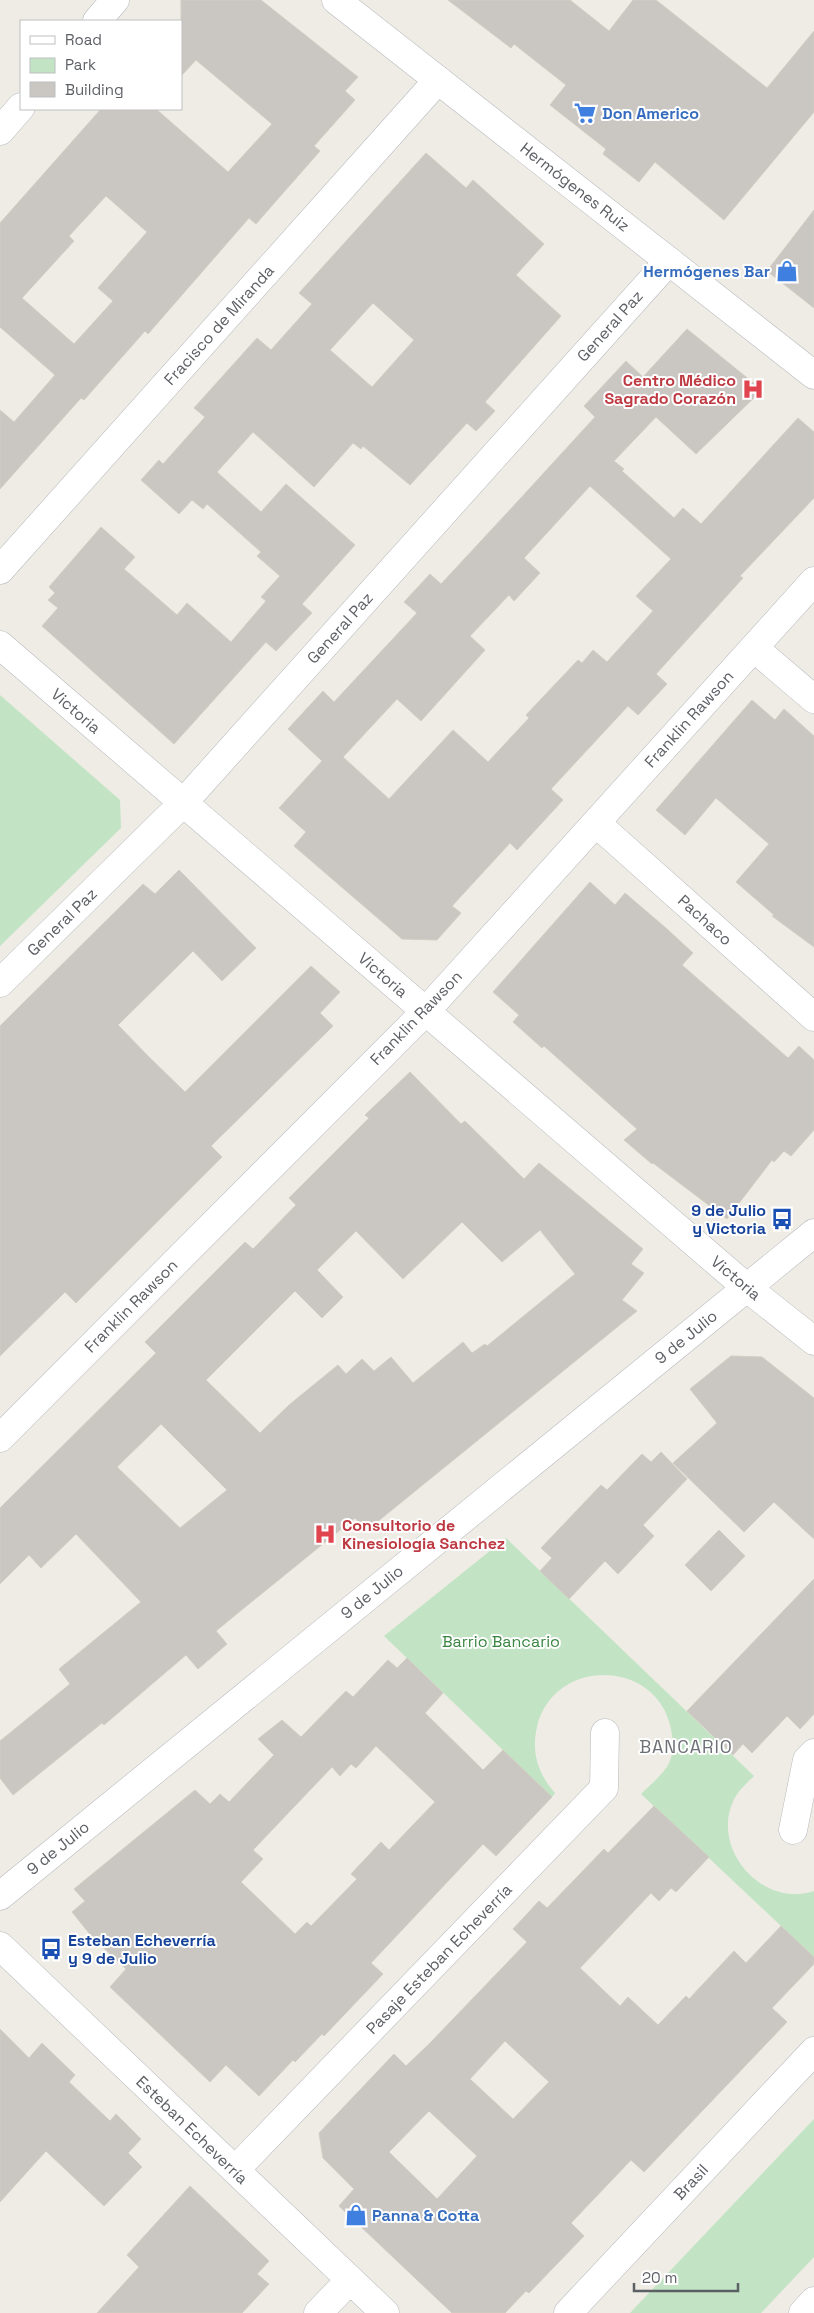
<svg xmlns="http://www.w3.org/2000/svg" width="814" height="2313" font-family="'Space Grotesk',sans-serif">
<rect width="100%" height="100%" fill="#eeece4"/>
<!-- green -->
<path fill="#c2e4c4" d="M 0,695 L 120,800 L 121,828 L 0,946 Z
M 506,1538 L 754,1776 C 748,1782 740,1789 736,1796 C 707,1845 761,1909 814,1891 L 814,1957 L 641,1794 C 650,1785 664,1774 669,1763 C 674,1753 673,1740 671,1729 C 657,1658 553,1657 537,1727 C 531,1752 538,1774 555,1793 L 552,1797 L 384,1636 Z
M 814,2119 L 814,2257 L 761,2313 L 630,2313 Z"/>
<!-- building -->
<path fill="#cac6c2" stroke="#d2cec3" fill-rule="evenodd" d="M 181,0 L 261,0 L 358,77 L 345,91 L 355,100 L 314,146 L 320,151 L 269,209 L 256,224 L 249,218 L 148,334 L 145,331 L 84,400 L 81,398 L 0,489 L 0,410 L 14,422 L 55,375 L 0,327 L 0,223 L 101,109 L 156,109 L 228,172 L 272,124 L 196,60 L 181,76 ZM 106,196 L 147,232 L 98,288 L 113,301 L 74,344 L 22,298 L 74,241 L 69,236 Z
M 448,0 L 570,0 L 609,31 L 633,0 L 656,0 L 767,88 L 814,31 L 814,112 L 724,220 L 655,162 L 639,182 L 603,154 L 606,149 L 550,105 L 566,85 L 514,44 L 511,48 Z
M 426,153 L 466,188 L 473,180 L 544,244 L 516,275 L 561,316 L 485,402 L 495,411 L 476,431 L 467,423 L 410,485 L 363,446 L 361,449 L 353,443 L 314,487 L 253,432 L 217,472 L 261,512 L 286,484 L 355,545 L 302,604 L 312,613 L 276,651 L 266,642 L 174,744 L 42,626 L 58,608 L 48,600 L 55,593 L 49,587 L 101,527 L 135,557 L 124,569 L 177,615 L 187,603 L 231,642 L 266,601 L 261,597 L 280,576 L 257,556 L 261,552 L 207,504 L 203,509 L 192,500 L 179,514 L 141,480 L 159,460 L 163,464 L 205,417 L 194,408 L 257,338 L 271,350 L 312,304 L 299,293 ZM 373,303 L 414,340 L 372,387 L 330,350 Z
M 814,210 L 814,308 L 767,271 Z
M 687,329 L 762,390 L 696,454 L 656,417 L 614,461 L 624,469 L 622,471 L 674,518 L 683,508 L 701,524 L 798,418 L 814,432 L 814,498 L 740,576 L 743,578 L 656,674 L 667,684 L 638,715 L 628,706 L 551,789 L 563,800 L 517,850 L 510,843 L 452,906 L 461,913 L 437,940 L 402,939 L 294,846 L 306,832 L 279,808 L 322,761 L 288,729 L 323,691 L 334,702 L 417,613 L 404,602 L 430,574 L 441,584 L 519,500 L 595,417 L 584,406 L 626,361 L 643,377 ZM 590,486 L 671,559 L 636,596 L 653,611 L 607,662 L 593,650 L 582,663 L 578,660 L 526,715 L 529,718 L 488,762 L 453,730 L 389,799 L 343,757 L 397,699 L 421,721 L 485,650 L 470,636 L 509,595 L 514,601 L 540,573 L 524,558 Z
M 752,700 L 775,720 L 784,709 L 814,736 L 814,947 L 772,916 L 774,915 L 736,882 L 769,844 L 716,798 L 685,835 L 656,810 Z
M 179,870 L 256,948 L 222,981 L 193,951 L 118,1025 L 148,1056 L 185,1092 L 311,966 L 340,992 L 320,1013 L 333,1026 L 211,1146 L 222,1157 L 76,1303 L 65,1292 L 0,1356 L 0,1026 L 143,884 L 155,894 Z
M 590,882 L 615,905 L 625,893 L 667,929 L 693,953 L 682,965 L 788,1058 L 799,1046 L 814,1060 L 814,1130 L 791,1156 L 784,1151 L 774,1162 L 772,1160 L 727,1219 L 653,1163 L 652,1164 L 624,1140 L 637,1129 L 544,1046 L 542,1048 L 513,1022 L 519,1015 L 493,992 Z
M 410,1072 L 461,1124 L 465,1121 L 524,1179 L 539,1163 L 643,1249 L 631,1264 L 644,1273 L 622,1300 L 637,1311 L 366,1531 L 355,1518 L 244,1608 L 216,1631 L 227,1644 L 198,1669 L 186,1655 L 104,1725 L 102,1723 L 13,1795 L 0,1778 L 0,1741 L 70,1684 L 59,1669 L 141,1602 L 76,1534 L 41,1568 L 29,1555 L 0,1584 L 0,1508 L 156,1353 L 145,1342 L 245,1242 L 253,1249 L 296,1205 L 289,1198 L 369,1118 L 365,1115 ZM 462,1222 L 502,1262 L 540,1230 L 575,1274 L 487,1346 L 485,1344 L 472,1353 L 463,1342 L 413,1383 L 391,1357 L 374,1371 L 362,1359 L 346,1374 L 338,1365 L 289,1405 L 260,1433 L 206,1380 L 295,1291 L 322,1318 L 343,1297 L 317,1270 L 356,1231 L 403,1279 ZM 161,1424 L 227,1490 L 180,1528 L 117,1467 Z
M 731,1356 L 762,1357 L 814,1398 L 814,1539 L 774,1502 L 744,1532 L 673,1463 L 717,1423 L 690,1389 Z
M 661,1452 L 687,1479 L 643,1525 L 654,1536 L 618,1574 L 605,1561 L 569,1599 L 540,1571 L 552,1558 L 541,1548 L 601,1485 L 607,1490 L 642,1454 L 651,1462 Z
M 719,1530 L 745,1556 L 711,1591 L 685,1565 Z
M 814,1579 L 814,1714 L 800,1729 L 787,1716 L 752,1753 L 743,1744 L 733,1755 L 687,1711 Z
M 407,1658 L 443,1693 L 425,1713 L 483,1770 L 503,1750 L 552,1797 L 496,1856 L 483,1844 L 371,1963 L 383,1974 L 324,2036 L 322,2034 L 295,2062 L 293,2060 L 259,2096 L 226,2065 L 210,2082 L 110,1987 L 126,1969 L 93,1938 L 72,1912 L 85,1901 L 74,1889 L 195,1790 L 210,1804 L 220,1794 L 229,1802 L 274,1755 L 258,1739 L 282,1720 L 301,1737 L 346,1691 L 353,1697 L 388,1660 L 397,1668 ZM 376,1746 L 435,1802 L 389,1850 L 381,1842 L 351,1874 L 357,1879 L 311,1926 L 307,1922 L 295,1934 L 241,1882 L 263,1859 L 253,1850 L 332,1767 L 340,1776 L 351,1764 L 356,1768 Z
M 654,1806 L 709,1857 L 676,1892 L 671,1888 L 659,1901 L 651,1893 L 580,1968 L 620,2006 L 628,1997 L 658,2025 L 686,1996 L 689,1999 L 734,1951 L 746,1963 L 781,1926 L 814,1957 L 814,1964 L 772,2008 L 787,2022 L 644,2172 L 631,2160 L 571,2223 L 584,2236 L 529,2293 L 526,2291 L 505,2313 L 452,2313 L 339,2206 L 354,2189 L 323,2158 L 319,2133 L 394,2054 L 406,2066 L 430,2043 L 527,1942 L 513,1929 L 539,1901 L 547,1908 L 604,1849 L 608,1853 ZM 505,2041 L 549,2082 L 513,2119 L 470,2079 ZM 429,2111 L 477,2156 L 437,2199 L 389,2152 Z
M 0,2029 L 29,2058 L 42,2043 L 75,2075 L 69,2082 L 110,2121 L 116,2114 L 141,2139 L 128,2153 L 142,2167 L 104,2206 L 46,2151 L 0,2202 Z
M 190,2186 L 269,2261 L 257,2274 L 269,2284 L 242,2313 L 97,2313 L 139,2267 L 127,2255 Z"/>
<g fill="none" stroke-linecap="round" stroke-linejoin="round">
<!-- street casing -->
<g stroke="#b7b9be" stroke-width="29">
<path id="street" d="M 97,21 L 115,0
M 0,131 L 21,107
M 0,570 L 438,80
M 0,645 L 746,1287 L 814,1341
M 754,648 L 814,699
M 596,823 L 814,1017
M 0,983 L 183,803 L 669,261
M 0,1438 L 425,1012 L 814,581
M 793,1830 L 807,1760 L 814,1753
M 0,1896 L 814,1233
M 0,1946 L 385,2313
M 235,2170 L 604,1788 L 605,1733
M 318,2313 L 350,2280
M 568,2313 L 814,2051
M 803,2313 L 814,2301"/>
</g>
<!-- secondary casing -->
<g stroke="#b8babf" stroke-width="29">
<path id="secondary" d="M 336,0 L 814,375"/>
</g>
<!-- street -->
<use href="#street" stroke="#fff" stroke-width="28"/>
<!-- secondary -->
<use href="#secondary" stroke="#fff" stroke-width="28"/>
</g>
<!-- icons -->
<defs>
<g id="supermarket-bare" transform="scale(1.725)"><path d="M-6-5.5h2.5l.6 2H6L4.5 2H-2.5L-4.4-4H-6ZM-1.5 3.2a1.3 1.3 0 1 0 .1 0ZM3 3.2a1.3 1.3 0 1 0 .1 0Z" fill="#3f7fe0" stroke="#fff" stroke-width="2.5" paint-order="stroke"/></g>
<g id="shop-bare" transform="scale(1.725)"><path d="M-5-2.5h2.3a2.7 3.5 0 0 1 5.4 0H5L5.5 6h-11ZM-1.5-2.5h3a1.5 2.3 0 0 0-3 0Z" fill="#3f7fe0" stroke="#fff" stroke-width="2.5" paint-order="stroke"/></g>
<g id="hospital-bare" transform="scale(1.725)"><path d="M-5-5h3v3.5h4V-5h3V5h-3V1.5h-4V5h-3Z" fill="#e0444e" stroke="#fff" stroke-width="2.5" paint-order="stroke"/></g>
<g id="bus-bare" transform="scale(1.725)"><path d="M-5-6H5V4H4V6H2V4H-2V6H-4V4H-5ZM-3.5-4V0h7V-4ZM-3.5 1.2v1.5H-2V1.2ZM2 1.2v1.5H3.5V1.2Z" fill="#1a4fb4" stroke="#fff" stroke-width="2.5" paint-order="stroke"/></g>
</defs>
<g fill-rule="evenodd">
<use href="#supermarket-bare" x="585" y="113"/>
<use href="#shop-bare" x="787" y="271"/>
<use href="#hospital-bare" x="753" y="389"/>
<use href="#bus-bare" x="782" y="1219"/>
<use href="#hospital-bare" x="325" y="1534"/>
<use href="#bus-bare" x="51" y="1949"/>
<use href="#shop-bare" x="356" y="2215"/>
</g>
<g text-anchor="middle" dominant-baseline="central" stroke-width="4" stroke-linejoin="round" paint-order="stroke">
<!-- shop labels -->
<g font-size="16" font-weight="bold" fill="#366cbe" stroke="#fff" text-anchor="start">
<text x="602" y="113">Don Americo</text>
<text x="770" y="271" text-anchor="end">Hermógenes Bar</text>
<text x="372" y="2215">Panna &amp; Cotta</text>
</g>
<!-- street labels -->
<g font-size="16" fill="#5c5f64" stroke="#fff">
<text transform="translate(575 187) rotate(38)">Hermógenes Ruiz</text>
<text transform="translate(219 325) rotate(-48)">Fracisco de Miranda</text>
<text transform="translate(610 326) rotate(-48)">General Paz</text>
<text transform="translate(340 628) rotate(-48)">General Paz</text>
<text transform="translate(76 711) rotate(41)">Victoria</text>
<text transform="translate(689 719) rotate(-48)">Franklin Rawson</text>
<text transform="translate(705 920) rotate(42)">Pachaco</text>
<text transform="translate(62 922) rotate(-44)">General Paz</text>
<text transform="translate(383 975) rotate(41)">Victoria</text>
<text transform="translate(416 1018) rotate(-46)">Franklin Rawson</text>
<text transform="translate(736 1278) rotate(40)">Victoria</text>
<text transform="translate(131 1306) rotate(-45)">Franklin Rawson</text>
<text transform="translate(686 1337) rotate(-39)">9 de Julio</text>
<text transform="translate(372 1592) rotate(-39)">9 de Julio</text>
<text transform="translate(58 1848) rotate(-39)">9 de Julio</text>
<text transform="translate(439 1959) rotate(-46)">Pasaje Esteban Echeverría</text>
<text transform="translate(192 2130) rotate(44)">Esteban Echeverría</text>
<text transform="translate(691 2182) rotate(-47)">Brasil</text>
</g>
<!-- health labels -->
<g font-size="16" font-weight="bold" fill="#be3a42" stroke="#fff" text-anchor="end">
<text x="736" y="380">Centro Médico<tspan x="736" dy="18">Sagrado Corazón</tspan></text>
<text x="342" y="1525" text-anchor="start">Consultorio de<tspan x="342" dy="18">Kinesiologia Sanchez</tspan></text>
</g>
<!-- transit labels -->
<g font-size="16" font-weight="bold" fill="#164399" stroke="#fff" text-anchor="end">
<text x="766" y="1210">9 de Julio<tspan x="766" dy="18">y Victoria</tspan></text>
<text x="68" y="1940" text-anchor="start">Esteban Echeverría<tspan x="68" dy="18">y 9 de Julio</tspan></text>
</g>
<!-- park labels -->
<g font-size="16" fill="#3a8542" stroke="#fff">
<text x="501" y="1641">Barrio Bancario</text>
</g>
<!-- neighbourhood labels -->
<g font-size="18" letter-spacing="1" fill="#6d7176" stroke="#fff">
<text x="686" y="1746">BANCARIO</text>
</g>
</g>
<!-- legend -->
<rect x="20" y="20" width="162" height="90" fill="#ffffff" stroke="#bebfc1"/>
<rect x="30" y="36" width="25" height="8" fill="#ffffff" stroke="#bebfc1"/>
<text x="65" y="45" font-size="15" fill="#5c5f64">Road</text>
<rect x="30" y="58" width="25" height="15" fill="#c2e4c4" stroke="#bebfc1"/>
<text x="65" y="70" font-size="15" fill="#5c5f64">Park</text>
<rect x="30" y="82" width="25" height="15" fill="#cac6c2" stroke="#bebfc1"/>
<text x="65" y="95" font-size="15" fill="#5c5f64">Building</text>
<!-- scale -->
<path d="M634 2283v8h104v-8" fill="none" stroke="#5c5f64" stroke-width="2.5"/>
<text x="642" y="2283" font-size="15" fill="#5c5f64" stroke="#ffffff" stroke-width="4" paint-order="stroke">20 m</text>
</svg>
